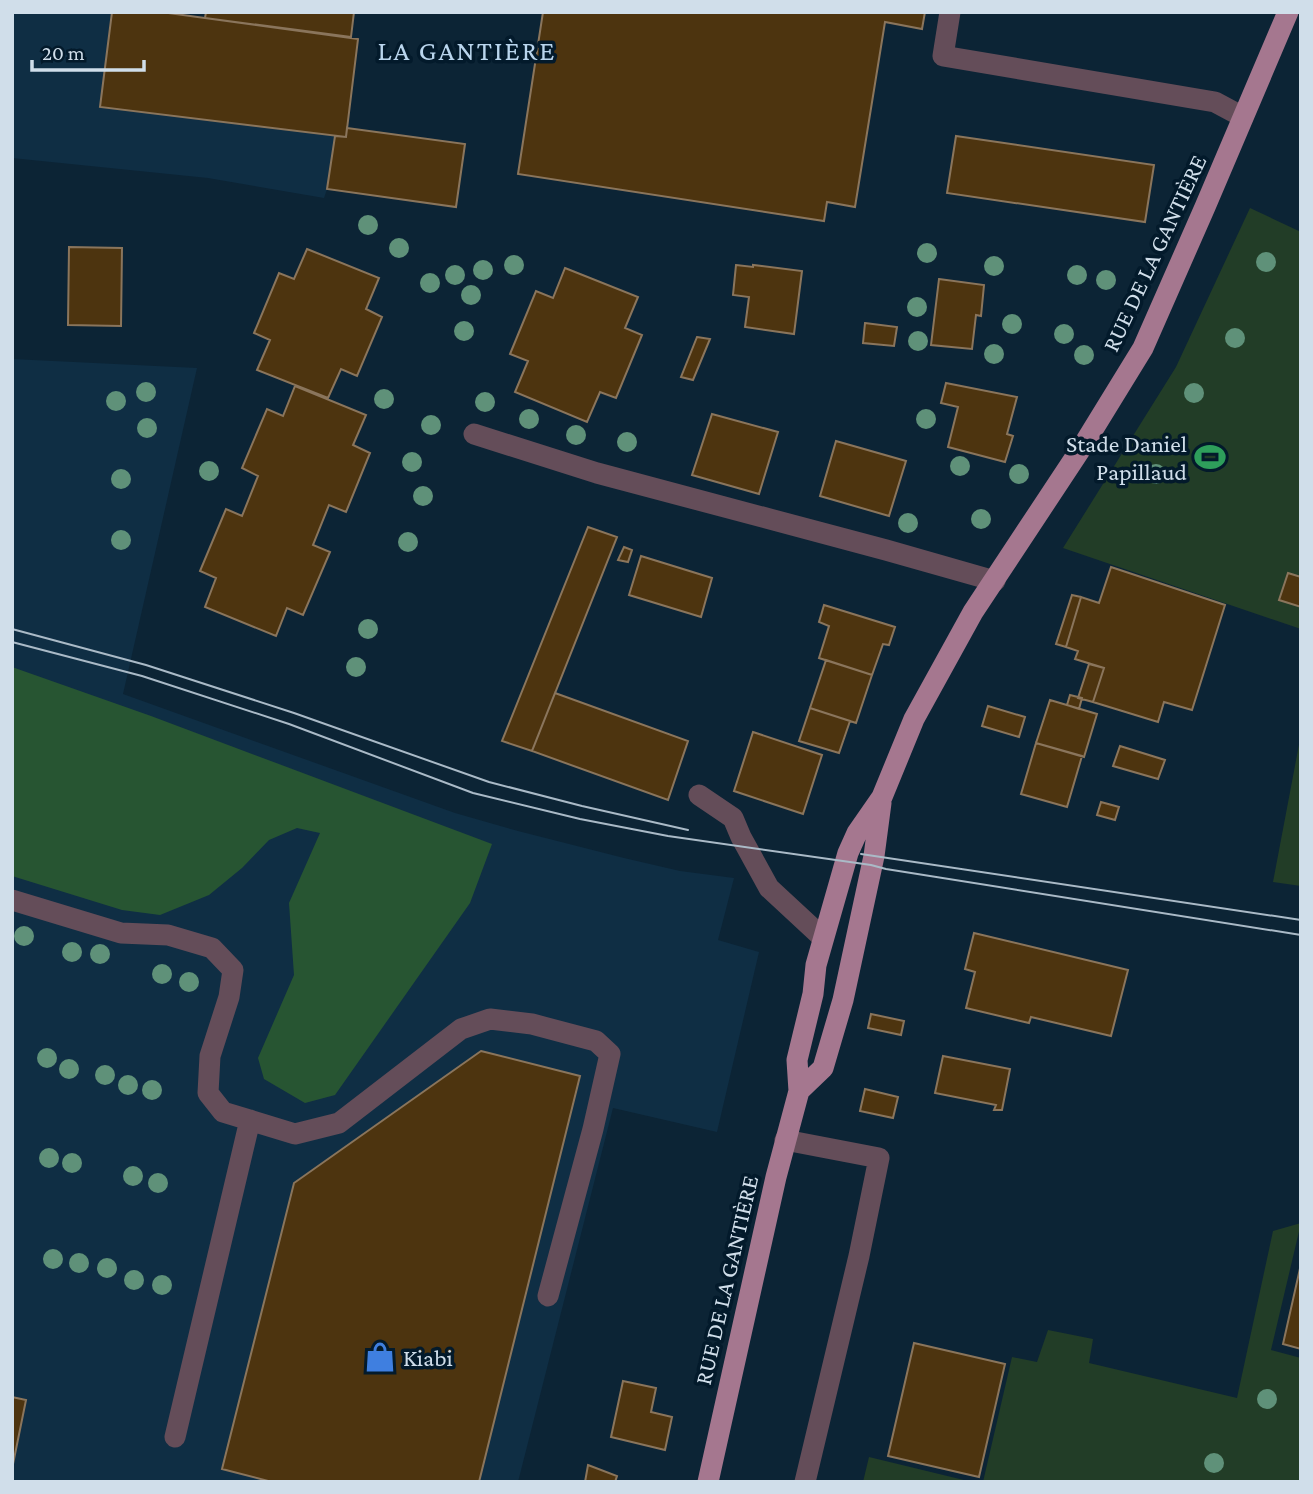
<svg xmlns="http://www.w3.org/2000/svg" width="1313" height="1494" font-family="'Crimson Pro',serif">
<rect width="100%" height="100%" fill="#0c2435"/>
<!-- built -->
<path fill="#0f2e44" d="M 12,12 L 111,12 L 100,107 L 335,136 L 327,189 L 324,198 L 208,178 L 12,158 Z
M 12,359 L 197,368 L 123,694 L 455,813 L 518,831 L 624,858 L 680,871 L 734,878 L 718,940 L 759,952 L 717,1132 L 613,1108 L 518,1482 L 12,1482 Z"/>
<!-- green -->
<path fill="#223d27" d="M 1250,208 L 1301,232 L 1301,629 L 1063,548 L 1176,367 Z
M 1301,734 L 1301,886 L 1273,882 Z
M 1301,1223 L 1271,1350 L 1301,1358 L 1301,1482 L 983,1482 L 1012,1357 L 1037,1362 L 1048,1330 L 1093,1339 L 1089,1363 L 1237,1398 L 1273,1231 Z
M 869,1457 L 972,1482 L 863,1482 Z"/>
<!-- forest -->
<path fill="#275532" d="M 12,667 L 151,716 L 492,844 L 470,903 L 335,1095 L 305,1103 L 264,1079 L 258,1058 L 294,975 L 289,903 L 320,833 L 297,828 L 269,840 L 242,868 L 209,895 L 160,915 L 122,910 L 12,876 Z"/>
<!-- building -->
<path fill="#4d340f" stroke="#8a755c" stroke-width="2" d="M 112,12 L 161,12 L 358,39 L 346,137 L 100,107 Z
M 206,12 L 354,12 L 351,37 L 205,18 Z
M 543,12 L 925,12 L 922,29 L 885,22 L 855,207 L 827,202 L 824,221 L 518,174 Z
M 347,128 L 465,144 L 456,207 L 327,189 L 335,136 L 346,137 Z
M 956,136 L 1154,165 L 1145,222 L 947,193 Z
M 69,247 L 122,248 L 121,326 L 68,325 Z
M 307,249 L 379,278 L 366,309 L 382,317 L 357,376 L 341,369 L 328,398 L 257,370 L 270,340 L 254,333 L 279,273 L 294,279 Z
M 736,265 L 753,267 L 753,265 L 802,271 L 794,334 L 745,327 L 749,297 L 733,295 Z
M 565,268 L 638,297 L 625,328 L 642,335 L 616,398 L 600,392 L 587,422 L 515,392 L 528,361 L 510,354 L 536,291 L 553,298 Z
M 939,279 L 984,285 L 981,316 L 976,315 L 972,349 L 931,345 Z
M 865,323 L 897,327 L 894,346 L 863,343 Z
M 697,337 L 710,339 L 693,380 L 681,377 Z
M 946,383 L 1017,397 L 1007,434 L 1013,436 L 1005,462 L 948,447 L 958,407 L 941,403 Z
M 295,386 L 366,415 L 353,445 L 370,453 L 346,512 L 329,505 L 313,545 L 330,552 L 303,615 L 287,608 L 276,636 L 205,607 L 216,578 L 200,571 L 226,509 L 242,516 L 258,476 L 242,468 L 267,409 L 283,416 Z
M 712,414 L 778,432 L 759,494 L 692,475 Z
M 836,441 L 906,461 L 889,516 L 820,496 Z
M 588,527 L 617,537 L 532,751 L 502,741 Z
M 624,547 L 632,550 L 628,562 L 618,560 Z
M 641,556 L 712,578 L 701,617 L 629,595 Z
M 1111,567 L 1225,605 L 1192,710 L 1164,702 L 1158,722 L 1093,702 L 1104,668 L 1075,659 L 1078,651 L 1066,647 L 1081,597 L 1099,603 Z
M 1288,573 L 1301,577 L 1301,607 L 1279,600 Z
M 1072,595 L 1081,597 L 1066,647 L 1056,644 Z
M 824,605 L 895,627 L 889,645 L 883,644 L 872,675 L 819,658 L 829,626 L 819,622 Z
M 826,660 L 872,675 L 856,723 L 810,708 Z
M 1089,664 L 1104,668 L 1093,702 L 1078,698 Z
M 555,693 L 688,741 L 668,800 L 532,751 Z
M 1070,695 L 1082,698 L 1079,709 L 1067,705 Z
M 1050,700 L 1097,714 L 1084,757 L 1036,743 Z
M 988,706 L 1025,717 L 1019,737 L 982,726 Z
M 810,708 L 850,721 L 839,753 L 799,741 Z
M 753,732 L 822,755 L 803,814 L 734,791 Z
M 1036,743 L 1082,756 L 1067,807 L 1021,794 Z
M 1120,746 L 1165,760 L 1158,779 L 1113,766 Z
M 1101,802 L 1119,807 L 1115,820 L 1097,815 Z
M 974,933 L 1128,970 L 1111,1036 L 1031,1017 L 1029,1023 L 966,1008 L 975,972 L 965,969 Z
M 871,1014 L 904,1021 L 901,1035 L 868,1028 Z
M 481,1051 L 580,1076 L 479,1482 L 272,1482 L 222,1469 L 294,1183 Z
M 943,1056 L 1010,1069 L 1002,1110 L 994,1110 L 996,1105 L 935,1093 Z
M 865,1089 L 898,1097 L 893,1118 L 860,1111 Z
M 1301,1264 L 1301,1349 L 1283,1344 Z
M 914,1343 L 1005,1364 L 979,1477 L 888,1456 Z
M 623,1381 L 656,1388 L 651,1412 L 672,1417 L 665,1450 L 611,1437 Z
M 12,1397 L 26,1400 L 12,1469 Z
M 588,1465 L 617,1476 L 615,1482 L 585,1482 Z"/>
<g fill="none" stroke-linecap="round" stroke-linejoin="round">
<!-- minor -->
<path stroke="#644d59" stroke-width="21" d="M 950,12 L 943,56 L 1215,102 L 1243,117
M 474,434 L 597,473 L 886,550 L 995,581
M 699,795 L 733,818 L 741,837 L 769,888 L 823,938
M 12,900 L 121,933 L 168,935 L 212,948 L 233,970 L 229,997 L 210,1056 L 208,1093 L 223,1112 L 295,1134 L 339,1123 L 461,1029 L 490,1019 L 532,1024 L 596,1041 L 610,1054 L 593,1129 L 548,1296
M 785,1140 L 879,1158 L 859,1256 L 805,1482
M 175,1437 L 250,1120"/>
<!-- major -->
<path stroke="#a5778f" stroke-width="21" d="M 799,1091 L 823,1068 L 843,1000 L 874,856 L 881,803
M 708,1482 L 776,1177 L 799,1091 L 797,1060 L 813,994 L 816,965 L 848,853 L 857,833 L 882,797 L 914,719 L 973,612 L 1084,444 L 1143,348 L 1205,207 L 1288,12"/>
<!-- tram -->
<path stroke="#aabac7" stroke-width="2" d="M 12,629 L 146,665 L 294,713 L 489,782 L 582,806 L 688,830
M 12,642 L 142,676 L 289,724 L 473,793 L 580,819 L 668,836 L 871,865 L 886,869 L 1301,935
M 861,854 L 1301,920"/>
</g>
<!-- trees -->
<g fill="#5f9179">
<circle cx="368" cy="225" r="10"/>
<circle cx="399" cy="248" r="10"/>
<circle cx="927" cy="253" r="10"/>
<circle cx="1266" cy="262" r="10"/>
<circle cx="514" cy="265" r="10"/>
<circle cx="994" cy="266" r="10"/>
<circle cx="483" cy="270" r="10"/>
<circle cx="455" cy="275" r="10"/>
<circle cx="1077" cy="275" r="10"/>
<circle cx="1106" cy="280" r="10"/>
<circle cx="430" cy="283" r="10"/>
<circle cx="471" cy="295" r="10"/>
<circle cx="917" cy="307" r="10"/>
<circle cx="1012" cy="324" r="10"/>
<circle cx="464" cy="331" r="10"/>
<circle cx="1064" cy="334" r="10"/>
<circle cx="1235" cy="338" r="10"/>
<circle cx="918" cy="341" r="10"/>
<circle cx="994" cy="354" r="10"/>
<circle cx="1084" cy="355" r="10"/>
<circle cx="146" cy="392" r="10"/>
<circle cx="1194" cy="393" r="10"/>
<circle cx="384" cy="399" r="10"/>
<circle cx="116" cy="401" r="10"/>
<circle cx="485" cy="402" r="10"/>
<circle cx="529" cy="419" r="10"/>
<circle cx="926" cy="419" r="10"/>
<circle cx="431" cy="425" r="10"/>
<circle cx="147" cy="428" r="10"/>
<circle cx="576" cy="435" r="10"/>
<circle cx="627" cy="442" r="10"/>
<circle cx="412" cy="462" r="10"/>
<circle cx="960" cy="466" r="10"/>
<circle cx="209" cy="471" r="10"/>
<circle cx="1019" cy="474" r="10"/>
<circle cx="1156" cy="474" r="10"/>
<circle cx="121" cy="479" r="10"/>
<circle cx="423" cy="496" r="10"/>
<circle cx="981" cy="519" r="10"/>
<circle cx="908" cy="523" r="10"/>
<circle cx="121" cy="540" r="10"/>
<circle cx="408" cy="542" r="10"/>
<circle cx="368" cy="629" r="10"/>
<circle cx="356" cy="667" r="10"/>
<circle cx="24" cy="936" r="10"/>
<circle cx="72" cy="952" r="10"/>
<circle cx="100" cy="954" r="10"/>
<circle cx="162" cy="974" r="10"/>
<circle cx="189" cy="982" r="10"/>
<circle cx="47" cy="1058" r="10"/>
<circle cx="69" cy="1069" r="10"/>
<circle cx="105" cy="1075" r="10"/>
<circle cx="128" cy="1085" r="10"/>
<circle cx="152" cy="1090" r="10"/>
<circle cx="49" cy="1158" r="10"/>
<circle cx="72" cy="1163" r="10"/>
<circle cx="133" cy="1176" r="10"/>
<circle cx="158" cy="1183" r="10"/>
<circle cx="53" cy="1259" r="10"/>
<circle cx="79" cy="1263" r="10"/>
<circle cx="107" cy="1268" r="10"/>
<circle cx="134" cy="1280" r="10"/>
<circle cx="162" cy="1285" r="10"/>
<circle cx="1267" cy="1399" r="10"/>
<circle cx="1214" cy="1463" r="10"/>
</g>
<!-- icons -->
<defs>
<g id="stadium-bare" transform="scale(2.415)"><path d="M0-5a6.5 5 0 1 0 0 10a6.5 5 0 1 0 0-10ZM-3.5-1.8h7v3.6h-7Z" fill="#2e9e5b" stroke="#031a2b" stroke-width="2.5" paint-order="stroke"/></g>
<g id="shop-bare" transform="scale(2.415)"><path d="M-5-2.5h2.3a2.7 3.5 0 0 1 5.4 0H5L5.5 6h-11ZM-1.5-2.5h3a1.5 2.3 0 0 0-3 0Z" fill="#3f7fe0" stroke="#031a2b" stroke-width="2.5" paint-order="stroke"/></g>
</defs>
<g fill-rule="evenodd">
<use href="#stadium-bare" x="1210" y="457"/>
<use href="#shop-bare" x="380" y="1357"/>
</g>
<g text-anchor="middle" dominant-baseline="central" stroke-width="7" stroke-linejoin="round" paint-order="stroke">
<!-- street labels -->
<g font-size="24" fill="#d0deea" stroke="#031a2b">
<text transform="translate(1154 253) rotate(-65)">RUE DE LA GANTIÈRE</text>
<text transform="translate(726 1280) rotate(-77)">RUE DE LA GANTIÈRE</text>
</g>
<!-- poi labels -->
<g font-size="24" fill="#d0deea" stroke="#031a2b" text-anchor="end">
<text x="1187" y="443">Stade Daniel<tspan x="1187" dy="28">Papillaud</tspan></text>
<text x="403" y="1357" text-anchor="start">Kiabi</text>
</g>
<!-- quarter labels -->
<g font-size="28" letter-spacing="2" fill="#b9d5ed" stroke="#031a2b">
<text x="467" y="50">LA GANTIÈRE</text>
</g>
</g>
<!-- border -->
<rect width="1313" height="1494" fill="none" stroke="#d0deea" stroke-width="28"/>
<!-- scale -->
<path d="M32 60v10h112v-10" fill="none" stroke="#d0deea" stroke-width="3.5"/>
<text x="42" y="60" font-size="21" fill="#d0deea" stroke="#031a2b" stroke-width="5" paint-order="stroke">20 m</text>
</svg>
